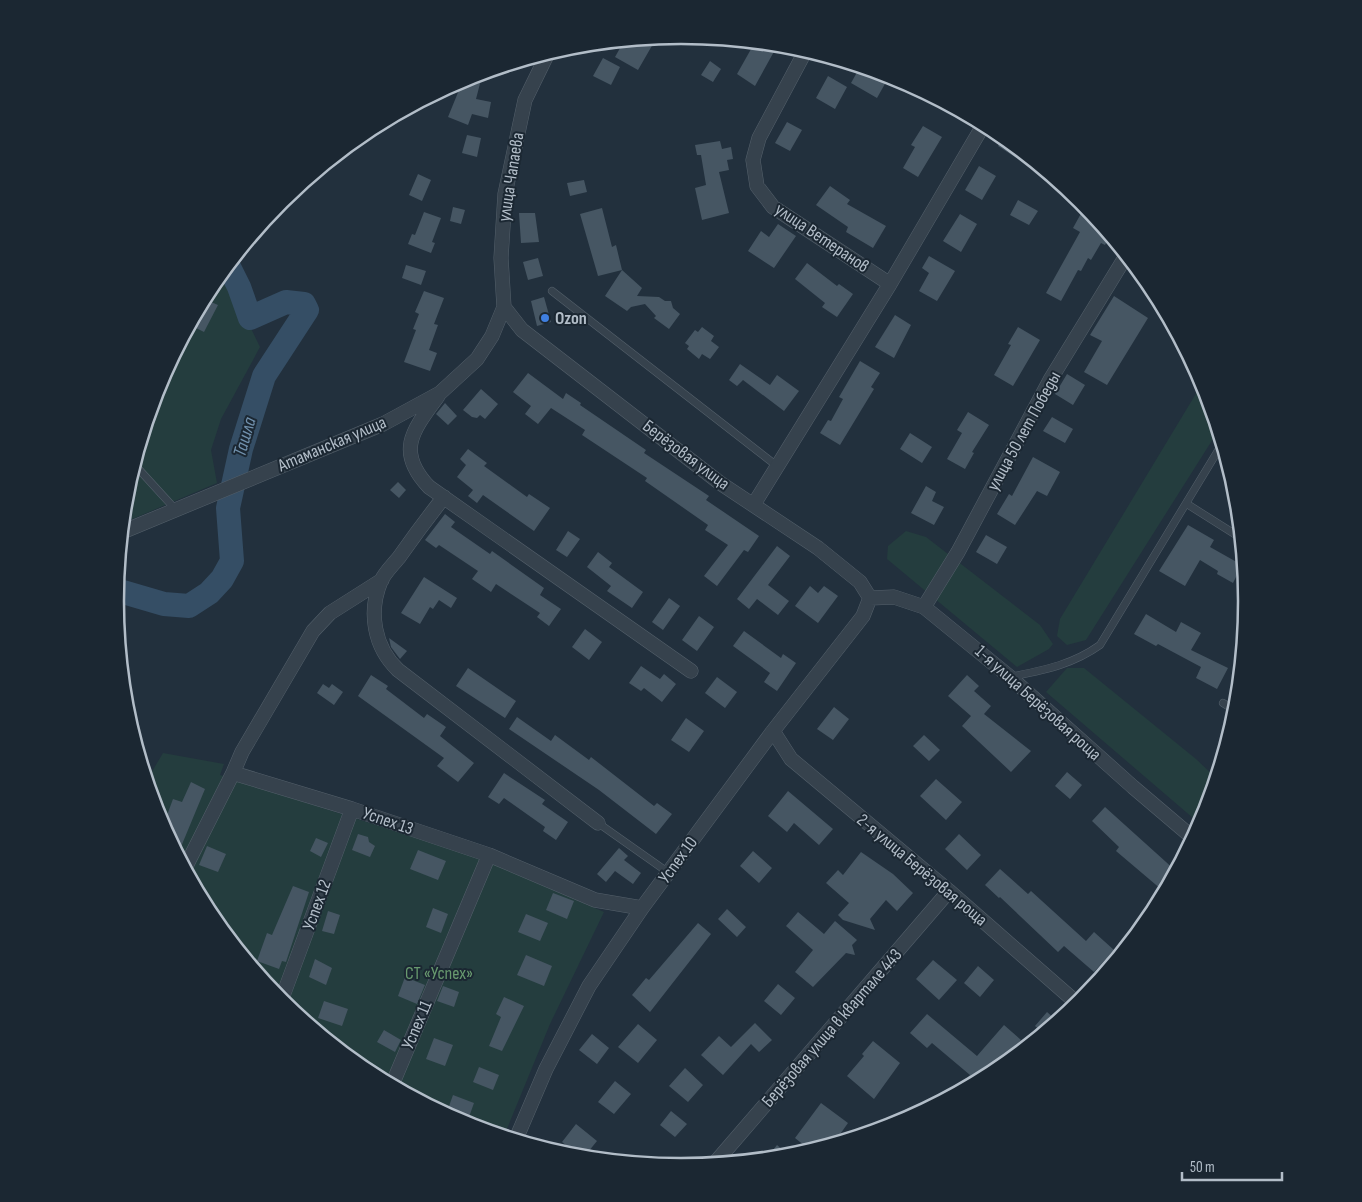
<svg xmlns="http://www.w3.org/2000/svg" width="1362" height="1202" font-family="'Sofia Sans Condensed',sans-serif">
<rect width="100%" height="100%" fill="#22303d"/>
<!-- green -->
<path fill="#243d3e" d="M 223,271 L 260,347 L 221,419 L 211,450 L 217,483 L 123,523 L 126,490 L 158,384 L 211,286 Z
M 1203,382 L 1218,431 L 1086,640 L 1067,645 L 1057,636 L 1060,619 Z
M 906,531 L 926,537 L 1040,625 L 1053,644 L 1049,649 L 1017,667 L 887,559 L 888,546 Z
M 1067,668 L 1084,668 L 1196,759 L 1216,778 L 1200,824 L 1046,692 Z
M 163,753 L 224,764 L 220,775 L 479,858 L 604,912 L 550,1024 L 504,1136 L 464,1124 L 366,1071 L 281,1001 L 210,915 L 158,817 L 147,780 Z"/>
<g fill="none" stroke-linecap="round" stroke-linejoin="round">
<!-- river -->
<path stroke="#354e65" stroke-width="24" d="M 116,592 L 123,592 L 164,604 L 189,606 L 209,593 L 222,579 L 232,561 L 228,508 L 241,449 L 264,376 L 307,310 L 304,304 L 286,302 L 250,318 L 239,287 L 228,265"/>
</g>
<!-- building -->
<path fill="#465663" d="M 657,37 L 638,70 L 615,57 L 624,41 Z
M 755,42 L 769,44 L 776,48 L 755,86 L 737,74 Z
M 603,58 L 620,67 L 611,85 L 593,76 Z
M 710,61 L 721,69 L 713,82 L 701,75 Z
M 860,67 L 878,72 L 876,76 L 886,82 L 877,98 L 851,83 Z
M 483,72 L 476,99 L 491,102 L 488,118 L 472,114 L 468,125 L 448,117 L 459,90 L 456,89 L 458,81 Z
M 828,76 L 847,87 L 835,109 L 816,98 Z
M 787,122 L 802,130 L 790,151 L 775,143 Z
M 923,126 L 942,137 L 918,177 L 903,168 L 915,147 L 911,145 Z
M 467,135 L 481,138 L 477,157 L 462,153 Z
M 1004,137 L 1028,157 L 1024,163 L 998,146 Z
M 720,141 L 722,149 L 731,147 L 733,159 L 727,160 L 729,170 L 719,172 L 729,213 L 702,220 L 695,188 L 706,185 L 701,155 L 697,155 L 695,145 Z
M 979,166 L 996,176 L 982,200 L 965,190 Z
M 418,174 L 431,180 L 422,201 L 409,195 Z
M 584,180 L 587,192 L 570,196 L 567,183 Z
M 830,186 L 850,200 L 847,204 L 886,226 L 873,248 L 846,232 L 848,227 L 816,205 Z
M 1018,200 L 1038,211 L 1029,225 L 1010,215 Z
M 453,207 L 465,210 L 461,224 L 450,221 Z
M 602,208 L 612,247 L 616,245 L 622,270 L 598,276 L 580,214 Z
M 1084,208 L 1090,211 L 1110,236 L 1105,245 L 1101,243 L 1091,260 L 1088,258 L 1081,271 L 1078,270 L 1061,301 L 1046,293 L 1080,232 L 1073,228 Z
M 424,212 L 441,218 L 432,242 L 435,243 L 431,253 L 408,244 L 412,234 L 415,235 Z
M 519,213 L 535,213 L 539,242 L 521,243 Z
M 960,214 L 977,224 L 961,252 L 943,241 Z
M 778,224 L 796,236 L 774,268 L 748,251 L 761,231 L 769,237 Z
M 929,256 L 955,271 L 937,301 L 919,291 L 929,273 L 922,268 Z
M 538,258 L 543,276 L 528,280 L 523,262 Z
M 807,263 L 837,286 L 839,284 L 853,294 L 837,317 L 822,307 L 825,303 L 795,279 Z
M 406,265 L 426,271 L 421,285 L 402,278 Z
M 622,270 L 642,288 L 637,296 L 659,297 L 665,301 L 671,301 L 673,308 L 680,314 L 669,329 L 654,318 L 656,316 L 645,304 L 631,307 L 627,311 L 605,296 Z
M 424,291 L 444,298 L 434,324 L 438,325 L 429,350 L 437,353 L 430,371 L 404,362 L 416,330 L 413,329 L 419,314 L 415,312 Z
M 1114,296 L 1148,318 L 1107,385 L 1084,372 L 1102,341 L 1090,335 Z
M 544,297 L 551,322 L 537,326 L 531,301 Z
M 204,299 L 218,305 L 204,332 L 190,325 Z
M 895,315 L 911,325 L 894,358 L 875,347 Z
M 702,327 L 714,336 L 711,341 L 719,347 L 710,359 L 702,354 L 699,359 L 687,349 L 689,346 L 685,343 L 695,330 L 698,332 Z
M 1018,327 L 1040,340 L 1013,386 L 994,375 L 1011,345 L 1008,344 Z
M 860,361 L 880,373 L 871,387 L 874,389 L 840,445 L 820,433 L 828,420 L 831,421 L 843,399 L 839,397 Z
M 740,364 L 770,385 L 777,375 L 799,391 L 784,411 L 743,380 L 737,386 L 729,380 Z
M 528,373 L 563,399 L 566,393 L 581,403 L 580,405 L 646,450 L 644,453 L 709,496 L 706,500 L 759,536 L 748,552 L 744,550 L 717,586 L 704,576 L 728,545 L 705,530 L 708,525 L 645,481 L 647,478 L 582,435 L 585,430 L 551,408 L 538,424 L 525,414 L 531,406 L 513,392 Z
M 1067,374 L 1085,385 L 1073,405 L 1055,394 Z
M 481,389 L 498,404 L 485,419 L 480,415 L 477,418 L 472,417 L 463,410 Z
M 445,403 L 457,416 L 448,425 L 436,414 Z
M 968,412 L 989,425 L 972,452 L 974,453 L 965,469 L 947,459 L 962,433 L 957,430 Z
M 1052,417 L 1073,429 L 1065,443 L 1043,431 Z
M 910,433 L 932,447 L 922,463 L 900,449 Z
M 468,449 L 487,463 L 484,466 L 527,497 L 529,494 L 550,508 L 534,531 L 483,495 L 477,503 L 468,496 L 473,490 L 457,477 L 466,465 L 460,459 Z
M 1033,457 L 1060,472 L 1047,496 L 1037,491 L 1015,525 L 997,514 L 1009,494 L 1012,496 Z
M 398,482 L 406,490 L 399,498 L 390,490 Z
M 926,486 L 936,492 L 932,501 L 944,507 L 934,525 L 911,513 Z
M 445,514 L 455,522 L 451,527 L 490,554 L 492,551 L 544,588 L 540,595 L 561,609 L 549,626 L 537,617 L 540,613 L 496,584 L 491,592 L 472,579 L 478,571 L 439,545 L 436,548 L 425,540 Z
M 1188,525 L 1214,540 L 1210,547 L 1242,565 L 1233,583 L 1217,574 L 1218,571 L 1200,560 L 1185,586 L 1159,571 Z
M 568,531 L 580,539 L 567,557 L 556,550 Z
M 986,535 L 1007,547 L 997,564 L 976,552 Z
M 777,546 L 790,556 L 768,585 L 789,601 L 778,615 L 757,599 L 749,609 L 737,599 Z
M 598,552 L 612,563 L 609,567 L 643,592 L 632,608 L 607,591 L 611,586 L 587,567 Z
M 424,577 L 457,598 L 451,608 L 439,600 L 433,609 L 430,607 L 420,624 L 401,613 Z
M 810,586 L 818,593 L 824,586 L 838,596 L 818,623 L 795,606 Z
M 669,598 L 680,606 L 663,630 L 652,622 Z
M 1146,614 L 1176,632 L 1181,622 L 1201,633 L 1191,650 L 1228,668 L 1217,689 L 1196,678 L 1201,667 L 1158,644 L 1156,646 L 1134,634 Z
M 699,616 L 714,627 L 697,651 L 682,640 Z
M 585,629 L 602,642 L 589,660 L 572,647 Z
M 744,631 L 781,658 L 783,654 L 796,663 L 777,691 L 764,682 L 770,673 L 733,646 Z
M 389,638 L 407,651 L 400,659 L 391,647 Z
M 641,666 L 660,679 L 664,674 L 676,684 L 662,702 L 644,688 L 641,691 L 629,683 Z
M 468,668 L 516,701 L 505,718 L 456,686 Z
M 371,675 L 388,686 L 386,689 L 424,718 L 427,714 L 446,727 L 440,736 L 474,763 L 458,782 L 437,766 L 444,758 L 358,696 Z
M 967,675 L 979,686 L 974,691 L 991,706 L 984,714 L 1031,751 L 1011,772 L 962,726 L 971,716 L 948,696 Z
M 717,677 L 737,692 L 725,708 L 705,693 Z
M 323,684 L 329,688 L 332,684 L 343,692 L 334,705 L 317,693 Z
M 834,707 L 849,719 L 833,740 L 817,729 Z
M 517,717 L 551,741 L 555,735 L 589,760 L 591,757 L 654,806 L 657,803 L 672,814 L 656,834 L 599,790 L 509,729 Z
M 686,718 L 704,731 L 689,752 L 671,740 Z
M 924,735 L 940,750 L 929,761 L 913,746 Z
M 1067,772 L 1082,785 L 1070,799 L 1055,786 Z
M 504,773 L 545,800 L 542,804 L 568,822 L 556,840 L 543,831 L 545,827 L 504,798 L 499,804 L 488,797 Z
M 936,779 L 962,802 L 946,820 L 920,796 Z
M 191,782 L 205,789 L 178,854 L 163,826 L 173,799 L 182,802 Z
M 788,791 L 833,829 L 819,845 L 794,823 L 787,832 L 768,816 Z
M 1105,807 L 1176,871 L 1162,890 L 1116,851 L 1119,847 L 1092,821 Z
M 358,834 L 368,837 L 369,842 L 375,846 L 370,857 L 352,850 Z
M 959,834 L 981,855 L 967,870 L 945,849 Z
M 316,838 L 328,843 L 321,857 L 310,851 Z
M 207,846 L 226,854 L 218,872 L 199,865 Z
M 619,848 L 628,856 L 624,860 L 641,873 L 633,884 L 615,871 L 606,882 L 597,874 Z
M 418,850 L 446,861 L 438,880 L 410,869 Z
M 753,851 L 772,868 L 759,883 L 740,866 Z
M 861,852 L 893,874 L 913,893 L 897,911 L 886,900 L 870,919 L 875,930 L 843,920 L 838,915 L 849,903 L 826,883 L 838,870 L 843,875 Z
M 1000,869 L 1028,894 L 1031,891 L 1086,941 L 1094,932 L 1114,950 L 1094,972 L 1064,946 L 1058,952 L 1000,897 L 999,898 L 985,885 Z
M 293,886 L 309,892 L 286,962 L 282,961 L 279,969 L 257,961 L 267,933 L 272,935 Z
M 553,893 L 574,901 L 567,919 L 546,910 Z
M 433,908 L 448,914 L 441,933 L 426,927 Z
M 727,909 L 746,927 L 737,937 L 718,919 Z
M 328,911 L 340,915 L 334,934 L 322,931 Z
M 798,912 L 824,934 L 835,921 L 857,940 L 852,945 L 855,955 L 846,953 L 813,987 L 795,972 L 813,950 L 786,926 Z
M 526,914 L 548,923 L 540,941 L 518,932 Z
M 698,923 L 711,934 L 650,1012 L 632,995 L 646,978 L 649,980 Z
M 526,955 L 552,966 L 544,986 L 517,975 Z
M 315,959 L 332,968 L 326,985 L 309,977 Z
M 933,960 L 957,980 L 939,1000 L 916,979 Z
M 978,966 L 994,980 L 980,997 L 964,983 Z
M 405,977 L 425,985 L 417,1004 L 398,996 Z
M 778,984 L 795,998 L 781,1015 L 764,1001 Z
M 443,986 L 459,992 L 454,1007 L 437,1001 Z
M 504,997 L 524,1006 L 502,1051 L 489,1046 L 501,1017 L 496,1014 Z
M 324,1001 L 348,1009 L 342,1026 L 318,1018 Z
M 1047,1012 L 1057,1021 L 1043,1033 L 1035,1026 Z
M 927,1014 L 977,1056 L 1004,1025 L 1021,1040 L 992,1073 L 975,1083 L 968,1077 L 970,1075 L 932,1043 L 927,1048 L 910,1033 Z
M 755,1023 L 772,1040 L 759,1052 L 751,1044 L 723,1075 L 701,1055 L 719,1036 L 731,1047 Z
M 638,1024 L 657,1040 L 638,1063 L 618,1047 Z
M 384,1030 L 401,1040 L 395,1052 L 377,1042 Z
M 592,1034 L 609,1048 L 597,1064 L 579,1050 Z
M 434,1038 L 453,1045 L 445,1066 L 426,1059 Z
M 873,1041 L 900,1063 L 874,1099 L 847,1076 L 864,1056 L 862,1054 Z
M 479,1067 L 499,1075 L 493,1090 L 473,1082 Z
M 685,1068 L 703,1085 L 688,1102 L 669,1086 Z
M 615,1081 L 631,1094 L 614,1114 L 598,1102 Z
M 453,1095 L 474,1103 L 469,1117 L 448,1109 Z
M 821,1103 L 848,1123 L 836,1140 L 834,1138 L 827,1145 L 810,1150 L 795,1138 Z
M 671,1111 L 687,1124 L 675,1137 L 660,1125 Z
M 576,1124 L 597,1141 L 584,1157 L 581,1157 L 562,1142 Z
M 777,1145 L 790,1156 L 766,1159 Z"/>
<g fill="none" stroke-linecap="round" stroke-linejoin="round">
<!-- lane casing -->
<g stroke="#54606b" stroke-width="8">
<path id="lane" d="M 552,291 L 777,466
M 134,464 L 176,510
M 1187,504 L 1241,538
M 1010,677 C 1044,670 1072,665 1100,645 L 1222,444
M 1223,703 L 1236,711
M 598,823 L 669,873"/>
</g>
<!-- street casing -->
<g stroke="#54606b" stroke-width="15">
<path id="street" d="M 806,50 L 759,138 L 753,160 L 757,186 L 773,207 L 890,284
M 504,307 L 522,330 L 720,483 L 818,548 L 860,582 L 870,598
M 438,396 C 413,430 395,451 429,487 L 691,671
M 444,497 C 429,516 414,536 400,556 C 394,564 385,572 381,581 C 368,612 374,647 398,670 L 598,823
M 754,504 L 890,284 L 984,124
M 122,532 L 383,424 L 440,393 L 477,359 L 492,336 L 504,307 L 501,258 L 505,194 L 525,100 L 548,53
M 870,598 L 894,597 L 924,607 L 1010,677 L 1133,787 L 1193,838
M 924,607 L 958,552 L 1050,380 L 1126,256
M 773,731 L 791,759 L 949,891 L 1078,1004
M 233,773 L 242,752 L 313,631 L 330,613 L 382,580
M 185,868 L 233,773 L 352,809 L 489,855 L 595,900 L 642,908
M 281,1001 L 352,809
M 392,1085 L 489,855
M 516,1139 L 546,1069 L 589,986 L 642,908 L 773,731 L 863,616 L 870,598
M 714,1164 L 949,891"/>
</g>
<!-- lane -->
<use href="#lane" stroke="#36424d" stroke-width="7"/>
<!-- street -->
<use href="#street" stroke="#36424d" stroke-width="14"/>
</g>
<!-- markers -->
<circle fill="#3f7fe0" stroke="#1b2732" stroke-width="2" cx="545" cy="318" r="5"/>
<g text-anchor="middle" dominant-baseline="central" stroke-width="4" stroke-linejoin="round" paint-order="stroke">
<!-- street labels -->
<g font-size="18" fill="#b2bdc8" stroke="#1b2732">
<text transform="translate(511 177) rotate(-81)">улица Чапаева</text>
<text transform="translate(822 238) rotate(34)">улица Ветеранов</text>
<text transform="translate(1024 431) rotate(-61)">улица 50 лет Победы</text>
<text transform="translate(332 444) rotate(-23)">Атаманская улица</text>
<text transform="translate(686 455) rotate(37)">Берёзовая улица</text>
<text transform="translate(1038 703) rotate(42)">1-я улица Берёзовая роща</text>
<text transform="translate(388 821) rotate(19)">Успех 13</text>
<text transform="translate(678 860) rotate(-54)">Успех 10</text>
<text transform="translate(922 870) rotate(40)">2-я улица Берёзовая роща</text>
<text transform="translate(317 905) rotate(-70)">Успех 12</text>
<text transform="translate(417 1025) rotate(-67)">Успех 11</text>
<text transform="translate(832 1028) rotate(-49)">Берёзовая улица в квартале 443</text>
</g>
<!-- poi labels -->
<g font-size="18" font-weight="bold" fill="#b2bdc8" stroke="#1b2732" text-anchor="start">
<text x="555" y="318">Ozon</text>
</g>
<!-- park labels -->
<g font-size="18" fill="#689a6f" stroke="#1b2732">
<text x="439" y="973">СТ «Успех»</text>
</g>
<!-- water labels -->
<g font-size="19" font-style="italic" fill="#7191ad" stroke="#1b2732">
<text transform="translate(245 437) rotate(-74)">Ташла</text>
</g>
</g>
<!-- crop -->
<path d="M0 0H1362V1202H0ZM124 601a557 557 0 1 1 1114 0a557 557 0 1 1-1114 0Z" fill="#1b2732" fill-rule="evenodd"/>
<path fill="none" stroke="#b2bdc8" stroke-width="2.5" d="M124 601a557 557 0 1 1 1114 0a557 557 0 1 1-1114 0Z"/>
<!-- scale -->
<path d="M1182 1172v8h100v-8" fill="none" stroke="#b2bdc8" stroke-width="2.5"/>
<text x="1190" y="1172" font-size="15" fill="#b2bdc8" stroke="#1b2732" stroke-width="4" paint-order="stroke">50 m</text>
</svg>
